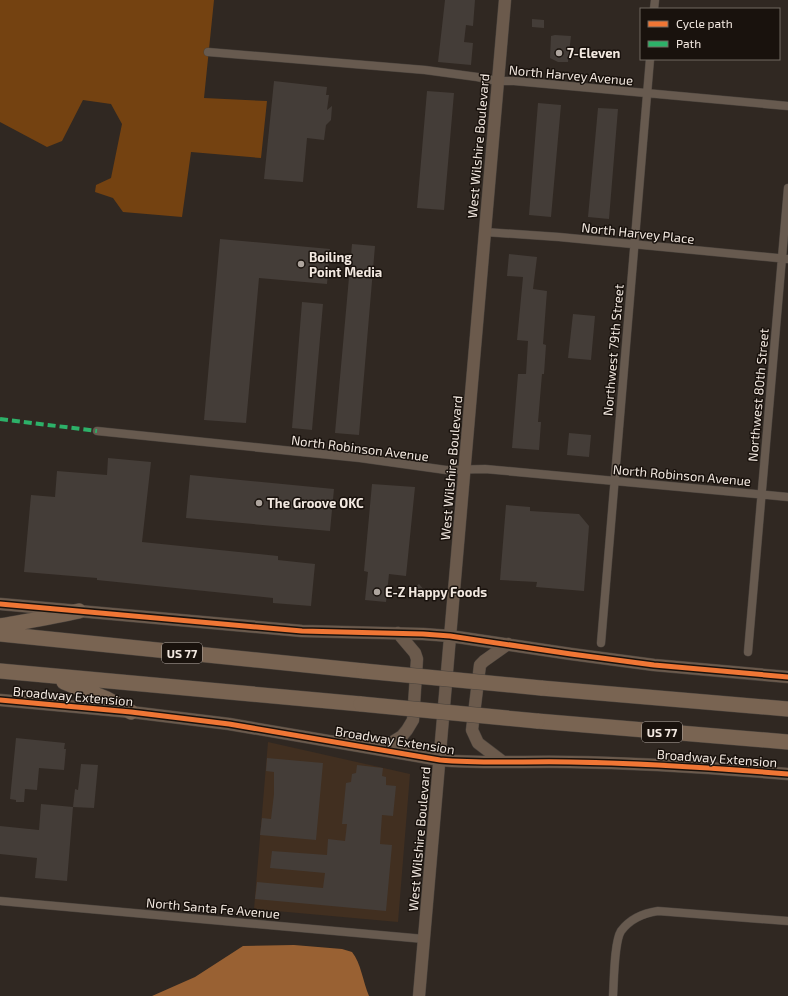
<svg xmlns="http://www.w3.org/2000/svg" width="788" height="996" font-family="'Exo 2',sans-serif">
<rect width="100%" height="100%" fill="#302822"/>
<!-- built -->
<path fill="#412f20" d="M 268,742 L 410,774 L 398,922 L 254,909 Z"/>
<!-- forest -->
<path fill="#744211" d="M 0,0 L 214,0 L 204,98 L 267,101 L 261,158 L 191,152 L 182,217 L 123,212 L 113,198 L 95,192 L 96,185 L 111,178 L 122,124 L 111,104 L 83,100 L 62,141 L 47,147 L 0,122 Z"/>
<!-- water -->
<path fill="#996133" d="M 294,945 L 342,949 L 352,952 C 361,963 363,982 369,996 L 152,996 L 195,977 L 243,946 Z"/>
<!-- building -->
<path fill="#443d38" d="M 445,0 L 475,0 L 473,26 L 466,25 L 464,42 L 473,43 L 471,65 L 438,62 Z
M 532,19 L 544,20 L 544,28 L 532,27 Z
M 555,35 L 571,36 L 568,62 L 558,62 L 550,58 L 551,36 Z
M 274,81 L 327,87 L 326,95 L 329,95 L 327,110 L 332,106 L 331,120 L 326,125 L 324,140 L 307,138 L 303,182 L 264,179 Z
M 427,91 L 454,93 L 444,210 L 417,208 Z
M 538,103 L 561,105 L 551,217 L 529,215 Z
M 598,108 L 618,109 L 609,219 L 588,217 Z
M 220,239 L 330,249 L 327,284 L 259,278 L 246,423 L 204,420 Z
M 352,244 L 375,246 L 359,435 L 335,433 Z
M 509,254 L 537,257 L 533,289 L 547,291 L 543,344 L 546,345 L 544,374 L 542,374 L 538,422 L 541,422 L 539,450 L 512,448 L 518,374 L 526,374 L 528,341 L 517,340 L 523,277 L 507,276 Z
M 302,302 L 323,304 L 312,430 L 292,428 Z
M 573,314 L 595,316 L 591,360 L 568,358 Z
M 569,433 L 591,435 L 589,457 L 567,455 Z
M 108,458 L 151,462 L 142,542 L 278,556 L 278,560 L 315,564 L 311,606 L 273,603 L 273,598 L 97,580 L 97,578 L 24,572 L 31,495 L 55,497 L 57,471 L 107,475 Z
M 190,475 L 334,489 L 330,531 L 186,518 Z
M 372,484 L 415,487 L 406,576 L 389,574 L 386,602 L 365,600 L 368,572 L 364,571 Z
M 506,505 L 530,507 L 530,511 L 579,514 L 589,526 L 584,591 L 536,587 L 537,582 L 500,580 Z
M 419,584 L 425,591 L 418,598 L 412,590 Z
M 16,738 L 65,743 L 64,749 L 66,749 L 64,770 L 39,768 L 37,790 L 25,789 L 24,802 L 16,802 L 16,800 L 10,799 Z
M 267,758 L 323,763 L 316,840 L 260,835 L 262,818 L 271,819 L 274,794 L 274,772 L 266,771 Z
M 81,764 L 98,765 L 94,808 L 73,807 L 75,789 L 78,790 Z
M 357,765 L 383,768 L 382,776 L 386,777 L 386,785 L 396,786 L 393,816 L 382,815 L 380,844 L 392,845 L 386,911 L 255,899 L 257,882 L 323,888 L 325,873 L 270,868 L 272,851 L 327,855 L 328,839 L 345,841 L 347,824 L 342,824 L 346,783 L 351,782 L 352,774 L 356,773 Z
M 41,804 L 73,807 L 67,881 L 35,878 L 37,858 L 0,854 L 0,826 L 39,830 Z"/>
<g fill="none" stroke-linecap="round" stroke-linejoin="round">
<!-- street casing -->
<g stroke="#4a433d" stroke-width="9">
<path id="street" d="M 654,9 L 655,0
M 208,52 L 425,70 L 477,77 L 497,81 L 514,81 L 788,106
M 485,232 L 559,237 L 788,259
M 97,431 L 360,458 L 446,470 L 485,469 L 788,497
M 601,643 L 650,59
M 748,652 L 788,188
M 0,901 L 424,939
M 613,996 C 614,982 614,942 621,931 C 630,919 644,913 658,911 L 788,921"/>
</g>
<!-- secondary casing -->
<g stroke="#4a433d" stroke-width="13">
<path id="secondary" d="M 0,604 L 302,631 L 423,634 L 450,636 L 571,654 L 654,665 L 788,677
M 0,700 L 131,712 L 229,724 L 440,760 C 483,764 527,761 570,762 C 643,763 715,768 788,774
M 381,749 L 402,736 L 407,730 L 413,720 L 417,659 L 415,653 L 398,633
M 503,762 L 478,743 L 472,730 L 480,665 L 484,661 L 508,644
M 419,996 L 505,0"/>
</g>
<!-- highway casing -->
<g stroke="#4a433d" stroke-width="16">
<path id="highway" d="M 0,626 C 27,621 53,617 79,611
M 0,634 L 364,671
M 0,671 L 361,704
M 64,682 L 107,699 L 131,712
M 541,688 L 788,709
M 537,721 L 788,742"/>
</g>
<!-- street -->
<use href="#street" stroke="#675a4f" stroke-width="8"/>
<!-- secondary -->
<use href="#secondary" stroke="#6b5a4c" stroke-width="12"/>
<!-- highway -->
<use href="#highway" stroke="#796452" stroke-width="15"/>
<!-- highway-bridge casing -->
<g stroke="#4a433d" stroke-width="16" stroke-linecap="butt">
<path id="highway-bridge" d="M 364,671 L 541,688
M 361,704 L 537,721"/>
</g>
<!-- highway-bridge -->
<use href="#highway-bridge" stroke="#796452" stroke-width="15"/>
<!-- quiet -->
<path stroke="#2db169" stroke-width="4" stroke-dasharray="8 4" stroke-linecap="butt" d="M 0,419 L 97,431"/>
<!-- cycleway casing -->
<g stroke="#19120d" stroke-width="8">
<path id="cycleway" d="M 0,604 L 302,631 L 423,634 L 450,636 L 571,654 L 654,665 L 788,677
M 0,700 L 131,712 L 229,724 L 440,760 C 483,764 527,761 570,762 C 643,763 715,768 788,774"/>
</g>
<!-- cycleway -->
<use href="#cycleway" stroke="#f07635" stroke-width="5"/>
</g>
<!-- markers -->
<g fill="#aea59e" stroke="#19120d" stroke-width="1.5">
<circle cx="559" cy="53" r="4"/>
<circle cx="301" cy="264" r="4"/>
<circle cx="259" cy="503" r="4"/>
<circle cx="377" cy="592" r="4"/>
</g>
<g text-anchor="middle" dominant-baseline="central" stroke-width="3" stroke-linejoin="round" paint-order="stroke">
<!-- shield labels -->
<g fill="#19120d" stroke="#b1a8a1" stroke-width="1">
<rect x="162" y="643" width="40" height="20" rx="3"/>
<rect x="642" y="722" width="40" height="20" rx="3"/>
</g>
<g font-size="12" font-weight="bold" fill="#f2e8e0">
<text x="182" y="653">US 77</text>
<text x="662" y="732">US 77</text>
</g>
<!-- poi labels -->
<g font-size="13" font-weight="bold" fill="#f2e8e0" stroke="#19120d" text-anchor="start">
<text x="567" y="53">7-Eleven</text>
<text x="309" y="257">Boiling<tspan x="309" dy="15">Point Media</tspan></text>
<text x="267" y="503">The Groove OKC</text>
<text x="385" y="592">E-Z Happy Foods</text>
</g>
<!-- street labels -->
<g font-size="13" fill="#f2e8e0" stroke="#19120d">
<text transform="translate(571 75) rotate(5)">North Harvey Avenue</text>
<text transform="translate(478 146) rotate(-85)">West Wilshire Boulevard</text>
<text transform="translate(638 233) rotate(6)">North Harvey Place</text>
<text transform="translate(613 350) rotate(-85)">Northwest 79th Street</text>
<text transform="translate(758 395) rotate(-85)">Northwest 80th Street</text>
<text transform="translate(360 448) rotate(7)">North Robinson Avenue</text>
<text transform="translate(451 468) rotate(-85)">West Wilshire Boulevard</text>
<text transform="translate(682 475) rotate(5)">North Robinson Avenue</text>
<text transform="translate(73 696) rotate(5)">Broadway Extension</text>
<text transform="translate(395 740) rotate(9)">Broadway Extension</text>
<text transform="translate(717 758) rotate(4)">Broadway Extension</text>
<text transform="translate(419 839) rotate(-85)">West Wilshire Boulevard</text>
<text transform="translate(213 908) rotate(5)">North Santa Fe Avenue</text>
</g>
</g>
<!-- legend -->
<rect x="640" y="8" width="140" height="52" fill="#19120d" stroke="#706861"/>
<rect x="648" y="21" width="20" height="6" fill="#f07635" stroke="#706861"/>
<text x="676" y="28" font-size="12" fill="#f2e8e0">Cycle path</text>
<rect x="648" y="41" width="20" height="6" fill="#2db169" stroke="#706861"/>
<text x="676" y="48" font-size="12" fill="#f2e8e0">Path</text>
</svg>
